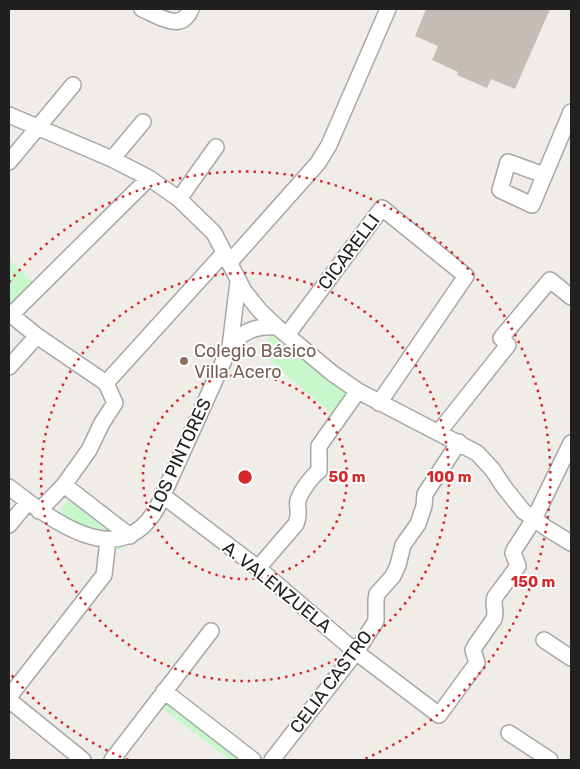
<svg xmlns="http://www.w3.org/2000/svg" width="580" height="769" font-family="Rubik,sans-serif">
<rect width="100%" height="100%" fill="#f0ece7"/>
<!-- park -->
<path fill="#c7f7ca" d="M 9,260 L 32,281 L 10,306 L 9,305 Z
M 271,335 L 348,395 L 331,413 L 258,351 Z
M 72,492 L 132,539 L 122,549 C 92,549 76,541 55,520 Z
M 169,699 L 247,760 L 230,760 L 162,708 Z"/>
<!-- building -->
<path fill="#c4bcb6" d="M 426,9 L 550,9 L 515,89 L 491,79 L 487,88 L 457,75 L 458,72 L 432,60 L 438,46 L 415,36 Z"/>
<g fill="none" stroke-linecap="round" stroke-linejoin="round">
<!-- street casing -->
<g stroke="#a7a7a7" stroke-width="18">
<path id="street" d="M 142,9 C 159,16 181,33 191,9
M 9,115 L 112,159 L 149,178 L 179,199 L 214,233 L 244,291 L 260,311 L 277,327 L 332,373 L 358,391 L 477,453 L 492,469 L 504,487 L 523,511 L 548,529 L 571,543
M 112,159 L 143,122
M 9,162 L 73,85
M 544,175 L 508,162 L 500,190 L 532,205 L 571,112
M 179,199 L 216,147
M 229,263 L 318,163 L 329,145 L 388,9
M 9,313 L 37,336 L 106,383
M 11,315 L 149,178
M 287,335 L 382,208 L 466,276 L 379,403
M 230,347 L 238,282
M 9,367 L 37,336
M 106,383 L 224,253
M 438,433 L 508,345 L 501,338 L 550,280 L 571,297
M 64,485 L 130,536
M 9,487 C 51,520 121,575 158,506 L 230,347 C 242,331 257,325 277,327
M 162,495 L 258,568 L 356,652 L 439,715 L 477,663 L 473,650 L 475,646 L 494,619 C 497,611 492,604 495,597 L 518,566 L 513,553 L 514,550 L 534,519 L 571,443
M 39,511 L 64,485 L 89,450 L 102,423 L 115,403 L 106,383
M 9,525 L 28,502
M 258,568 L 296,524 C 301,512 296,509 298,500 C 301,491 312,476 319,471 L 319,446 L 358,391
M 544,640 L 571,658
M 164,691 L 253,760
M 9,697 L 104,575 L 108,540
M 9,700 L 83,760
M 509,733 L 550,760
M 112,760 L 211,631
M 272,760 L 356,652 L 376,621 L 376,600 L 377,594 L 393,576 L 398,565 L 403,545 L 418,524 L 424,506 L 425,494 L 459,442"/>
</g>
<!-- street -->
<use href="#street" stroke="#fff" stroke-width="15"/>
</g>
<!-- distance rings -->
<g fill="none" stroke="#d62828" stroke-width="2.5" stroke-dasharray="2.5 5">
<circle cx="245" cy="477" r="102"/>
<circle cx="245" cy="477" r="204"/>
<path d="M128 760A306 306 0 0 1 9 672M9 282A306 306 0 1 1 362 760"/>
</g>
<!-- markers -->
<circle fill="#8d6e63" stroke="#fff" stroke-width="2" cx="184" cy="361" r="5"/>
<g text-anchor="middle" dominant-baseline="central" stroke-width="4" stroke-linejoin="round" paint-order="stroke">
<!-- street labels -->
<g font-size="18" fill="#202020" stroke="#fff">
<text transform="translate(349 252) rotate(-53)">CICARELLI</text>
<text transform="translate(180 455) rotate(-65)">LOS PINTORES</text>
<text transform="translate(277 587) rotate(39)">A. VALENZUELA</text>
<text transform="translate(331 682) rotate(-53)">CELIA CASTRO</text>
</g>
<!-- education labels -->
<g font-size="18" fill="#785e54" stroke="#fff" text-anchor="start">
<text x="194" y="351">Colegio Básico<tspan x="194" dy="21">Villa Acero</tspan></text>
</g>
</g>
<circle cx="245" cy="477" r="8" fill="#d62828" stroke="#fff" stroke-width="2.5"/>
<g font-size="15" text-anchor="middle" font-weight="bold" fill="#d62828" stroke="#fff" stroke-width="4" stroke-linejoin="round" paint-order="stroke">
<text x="347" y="482">50 m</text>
<text x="449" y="482">100 m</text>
<text x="533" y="587">150 m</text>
</g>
<!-- border -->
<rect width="580" height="769" fill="none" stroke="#202020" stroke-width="20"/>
</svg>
